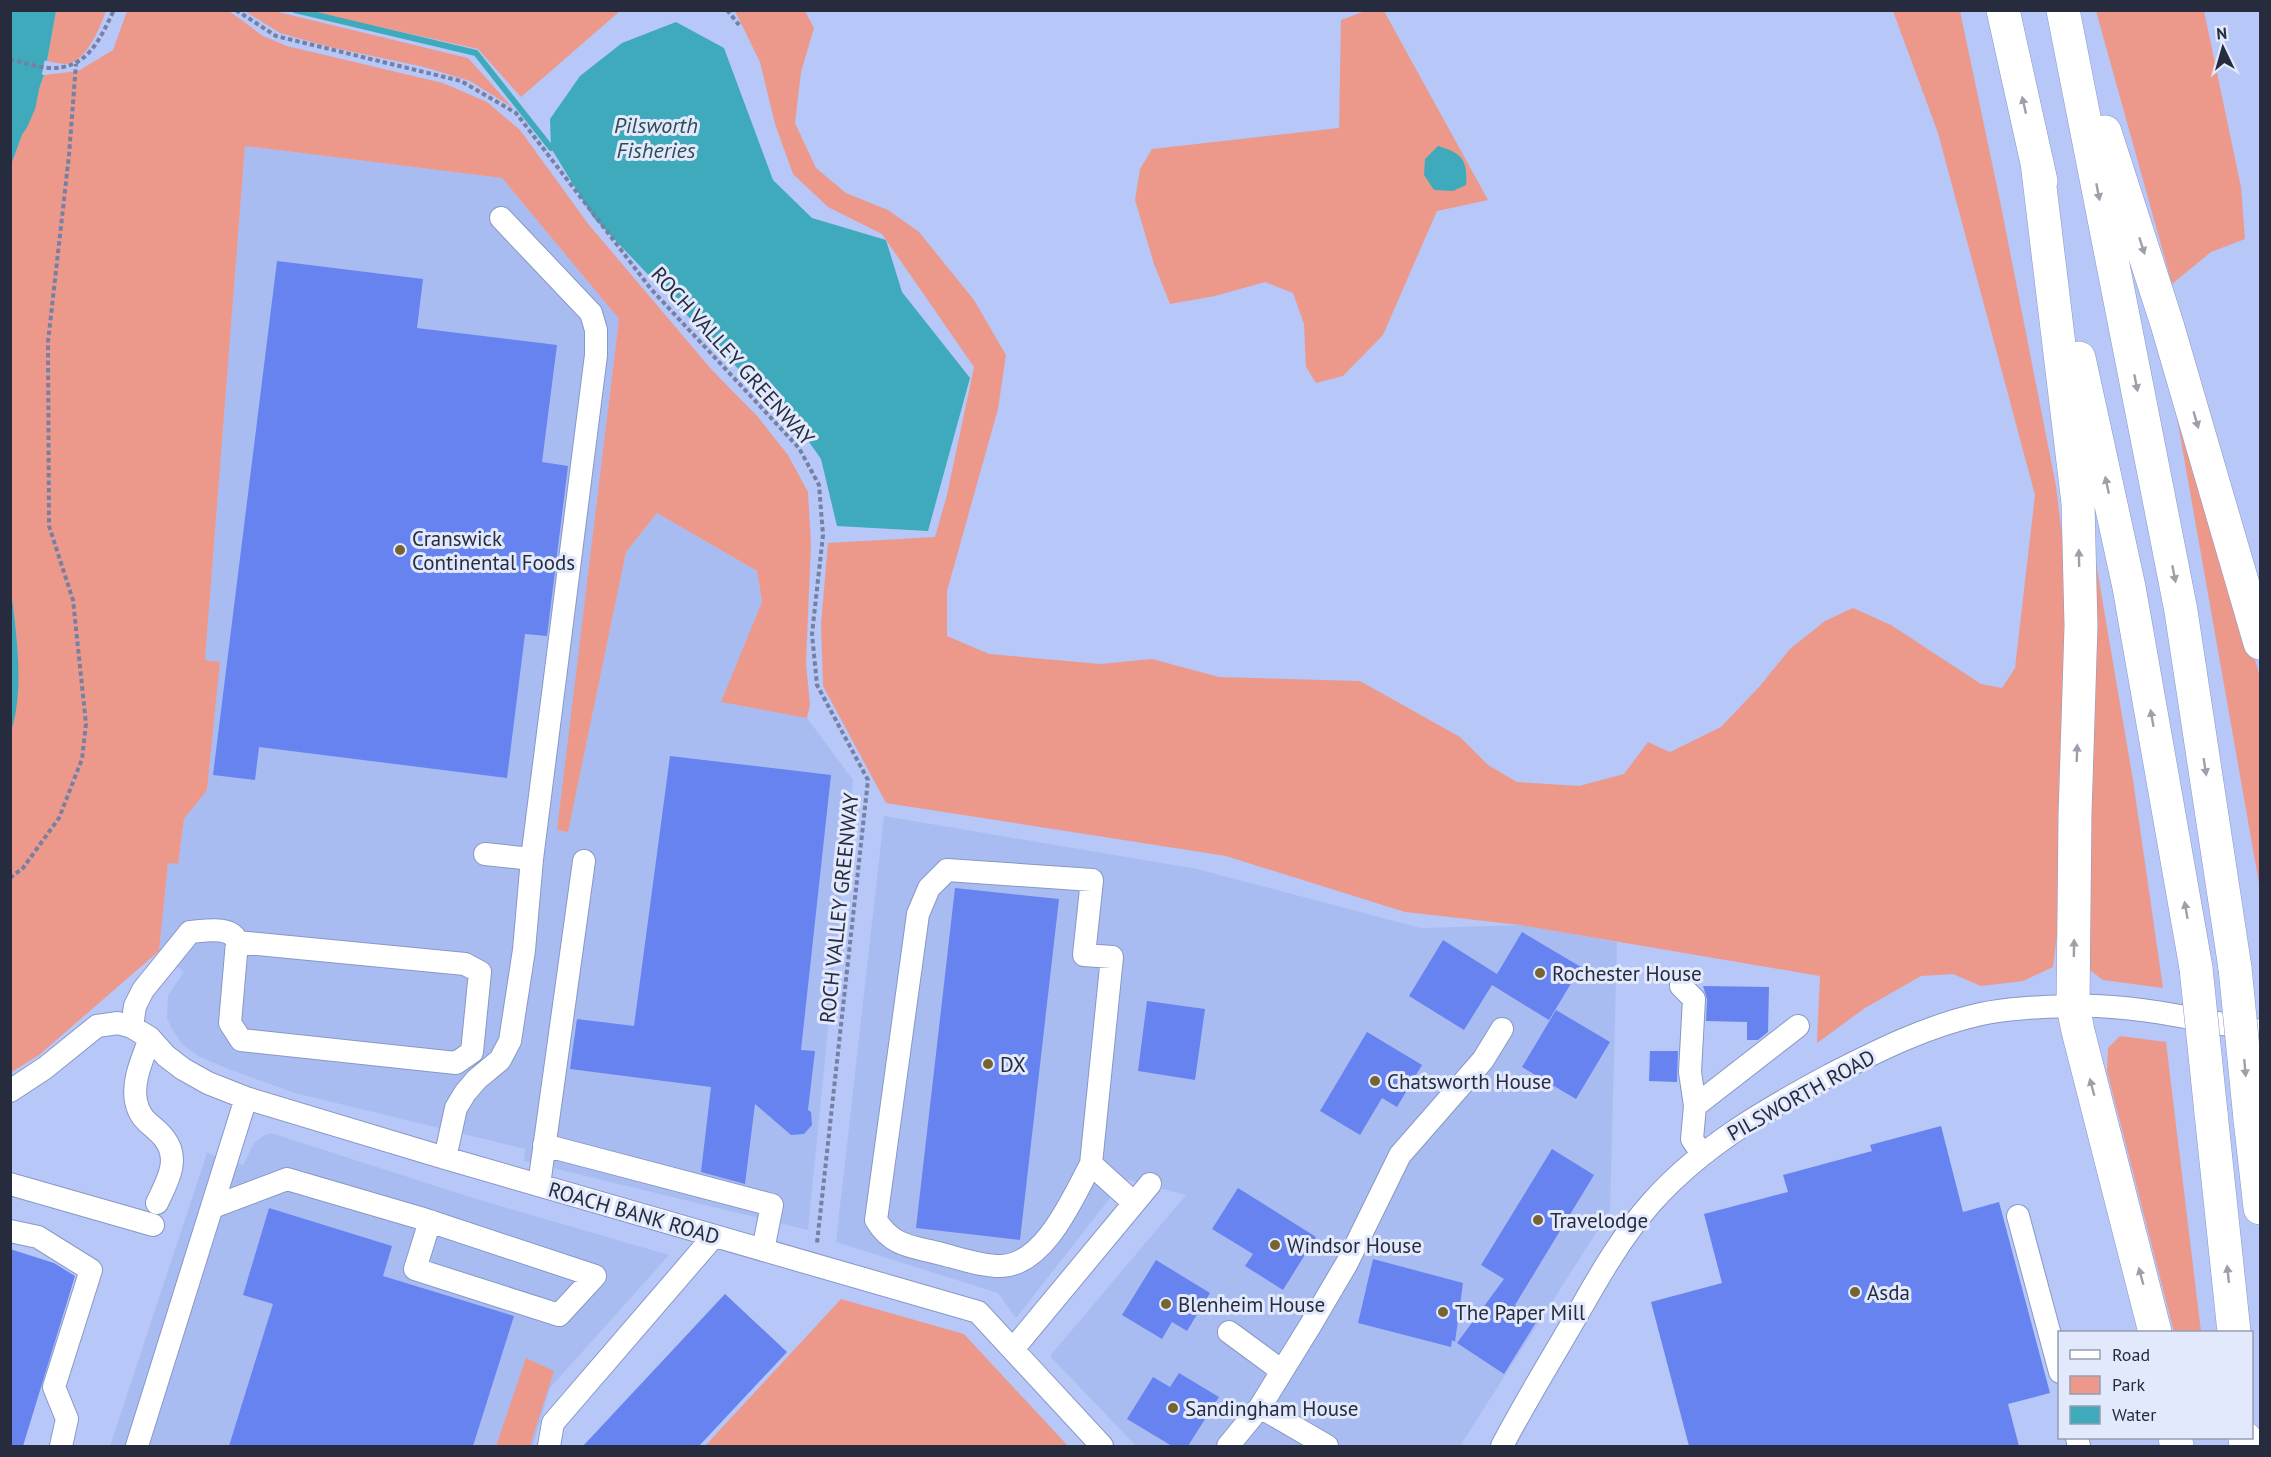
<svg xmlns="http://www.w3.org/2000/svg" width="2271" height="1457" font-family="'PT Sans',sans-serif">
<rect width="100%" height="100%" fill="#b7c7f7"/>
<!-- built -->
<path fill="#a9bcf1" d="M 245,146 L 502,178 L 619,319 L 558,830 L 568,831 L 626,552 L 657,513 L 757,571 L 762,602 L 722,702 L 807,718 L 853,780 L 808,1230 L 524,1161 L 525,1149 L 295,1093 L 228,1069 L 198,1056 L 182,1044 L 172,1029 L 167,1018 L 168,995 L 184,972 L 159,951 L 168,862 L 178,864 L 184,819 L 207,790 L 220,662 L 205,660 Z
M 884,816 L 1197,869 L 1421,928 L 1520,925 L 1617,942 L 1610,1211 L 1460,1446 L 1136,1446 L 1050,1356 L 1186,1195 L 1125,1179 L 1016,1318 L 998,1293 L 836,1242 Z
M 271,1133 L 473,1198 L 669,1255 L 550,1388 L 533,1446 L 110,1446 L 207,1153 L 243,1165 L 254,1143 L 263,1136 Z"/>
<!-- green -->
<path fill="#ec998b" d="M 1368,10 L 1384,11 L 1488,200 L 1437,211 L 1383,335 L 1343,376 L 1316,383 L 1306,367 L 1304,324 L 1293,293 L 1265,282 L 1215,296 L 1170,304 L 1154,264 L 1135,200 L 1140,169 L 1152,149 L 1339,128 L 1341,20 Z
M 56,11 L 106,11 C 100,27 87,61 67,64 C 61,64 53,62 47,61 Z
M 127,11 L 229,11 L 263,36 L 287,46 L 443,83 L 487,102 L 520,130 L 589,225 L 712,370 L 757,416 L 788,455 L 808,492 L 811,544 L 806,663 L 810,705 L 807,718 L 721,702 L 762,602 L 757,571 L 657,513 L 626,552 L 568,832 L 557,830 L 619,319 L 502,178 L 245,146 L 205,660 L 220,662 L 207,790 L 184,819 L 178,864 L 168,863 L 159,951 L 39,1055 L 10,1073 L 10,731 C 25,691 16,626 10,584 L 11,165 L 44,75 L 78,71 L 113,50 Z
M 245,11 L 274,11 L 468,58 L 513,108 L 470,81 L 424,67 L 330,47 L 280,33 Z
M 308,11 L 620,10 L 620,11 L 521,97 L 478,49 Z
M 735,11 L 805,11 L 814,28 L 801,72 L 795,123 L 816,168 L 846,193 L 888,210 L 919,232 L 974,300 L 1006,355 L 998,409 L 947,591 L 947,636 L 989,654 L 1100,664 L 1152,659 L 1219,677 L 1360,681 L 1460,737 L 1488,765 L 1517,782 L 1579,786 L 1624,774 L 1648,742 L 1670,752 L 1721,727 L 1759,687 L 1790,649 L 1825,621 L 1853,608 L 1891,625 L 1981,684 L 2002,688 L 2015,668 L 2035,495 L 1938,133 L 1893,11 L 1960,11 L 2000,201 L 2056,486 L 2067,577 L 2059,918 L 2053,967 L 2023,981 L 1981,986 L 1953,974 L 1921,976 L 1865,1008 L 1817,1043 L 1820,976 L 1520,925 L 1405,912 L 1226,856 L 886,803 L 823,686 L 821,624 L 828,543 L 935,537 L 947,495 L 974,367 L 882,234 L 828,207 L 793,174 L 775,124 L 760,62 Z
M 2096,11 L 2204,11 L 2241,187 L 2245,239 L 2211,252 L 2172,284 Z
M 2164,344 L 2260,677 L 2260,889 Z
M 2082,481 L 2133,780 L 2163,988 L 2103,980 L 2091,971 L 2087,947 Z
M 2120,1036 L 2166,1042 L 2201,1332 L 2174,1332 L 2107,1071 L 2108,1048 Z
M 841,1299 L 964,1334 L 1068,1446 L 705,1446 Z
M 526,1358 L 554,1371 L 530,1446 L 496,1446 Z"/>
<!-- water -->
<path fill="#3eaabb" d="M 10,11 L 56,11 L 47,61 L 11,52 Z
M 676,22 L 724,48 L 773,180 L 812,218 L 886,240 L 902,292 L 970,378 L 928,531 L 837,526 L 821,459 L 788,412 L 747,378 L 593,217 L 551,148 L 550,119 L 580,76 L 622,43 Z
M 11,67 L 44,75 L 11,165 L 10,67 Z
M 1438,146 C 1462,153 1468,160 1466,185 L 1453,191 L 1434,190 L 1424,175 L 1425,159 Z
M 10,584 C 16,626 25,691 11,731 Z"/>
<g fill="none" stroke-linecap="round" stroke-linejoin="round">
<!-- stream -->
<path stroke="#3eaabb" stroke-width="6" d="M 295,10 L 476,53 L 551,148"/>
<!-- river -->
<path stroke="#3eaabb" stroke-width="38" d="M 10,119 L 17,103 L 35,10"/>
</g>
<!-- building -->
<path fill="#6683f0" d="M 277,261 L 423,279 L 417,328 L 557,345 L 542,462 L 568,466 L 547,636 L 525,634 L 507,778 L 259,747 L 255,780 L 213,775 Z
M 670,756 L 831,775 L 801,1050 L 815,1051 L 808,1110 L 811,1112 L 812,1125 L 804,1134 L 791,1135 L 755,1104 L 745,1184 L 701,1172 L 711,1087 L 570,1069 L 577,1019 L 634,1026 Z
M 955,888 L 1059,899 L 1020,1240 L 916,1228 Z
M 1522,932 L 1581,967 L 1549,1020 L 1492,985 L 1464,1030 L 1409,996 L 1443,940 L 1497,974 Z
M 1703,986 L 1769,987 L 1768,1032 L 1758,1040 L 1747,1040 L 1747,1022 L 1706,1021 L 1707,999 Z
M 1147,1001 L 1205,1009 L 1195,1080 L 1138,1071 Z
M 1556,1010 L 1610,1042 L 1576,1099 L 1522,1067 Z
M 1367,1032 L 1422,1065 L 1397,1107 L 1382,1098 L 1360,1135 L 1320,1111 Z
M 1650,1051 L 1678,1051 L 1677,1082 L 1649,1081 Z
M 1941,1126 L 1963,1212 L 1999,1202 L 2050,1393 L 2008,1404 L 2019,1446 L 1689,1446 L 1651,1302 L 1722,1283 L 1704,1214 L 1788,1192 L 1783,1175 L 1872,1151 L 1870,1145 Z
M 1552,1149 L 1594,1175 L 1515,1305 L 1538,1319 L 1504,1374 L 1457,1343 L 1504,1279 L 1481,1265 Z
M 1238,1188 L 1316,1237 L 1283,1290 L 1245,1266 L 1253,1254 L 1212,1229 Z
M 269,1208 L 392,1246 L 383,1276 L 514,1316 L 473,1446 L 229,1446 L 273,1304 L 243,1295 Z
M 10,1249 L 54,1263 L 75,1276 L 23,1446 L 10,1446 Z
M 1373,1259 L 1463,1283 L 1455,1342 L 1452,1340 L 1451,1347 L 1358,1323 Z
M 1156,1260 L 1210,1293 L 1187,1331 L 1172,1322 L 1162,1339 L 1122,1315 Z
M 725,1294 L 787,1352 L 699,1446 L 583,1446 Z
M 1179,1373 L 1219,1397 L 1188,1446 L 1172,1446 L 1127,1419 L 1153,1377 L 1170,1387 Z"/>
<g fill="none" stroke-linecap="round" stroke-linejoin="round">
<!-- minor casing -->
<g stroke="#8898c5" stroke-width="24">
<path id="minor" d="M 485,854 L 532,859
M 1681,986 L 1694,999 L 1690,1072 L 1695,1106 L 1692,1139 L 1702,1154
M 132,1027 L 135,1006 L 143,990 L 190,932 C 205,931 232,925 237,942 L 465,964 L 480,972 L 472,1052 L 456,1063 L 241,1040 L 230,1023 L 237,942
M 150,1038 C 143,1058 132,1080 136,1101 C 140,1122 153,1124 164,1138 C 181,1159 167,1182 157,1203
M 10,1091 L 45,1068 L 97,1026 L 118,1023 L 132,1027 L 150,1038 L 166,1056 L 183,1069 L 208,1083 L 246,1098 L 445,1158 L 978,1312 L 1102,1446
M 1695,1106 L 1798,1026
M 544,1145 L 772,1205 L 763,1250
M 445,1158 L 456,1108 L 465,1093 L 477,1079 L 500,1060 L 510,1041 L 524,950 L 532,859 L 596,355 L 596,330 L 591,313 L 501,218
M 1091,1164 C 1073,1197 1045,1265 1001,1266 C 980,1266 958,1258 938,1253 C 910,1246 892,1246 876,1220 L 918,914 L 929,888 L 947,870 L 1092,880 L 1084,955 L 1112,957 L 1091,1164 L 1134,1203
M 10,1184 L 153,1225
M 539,1185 L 584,861
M 213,1207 L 287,1179 L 420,1218 L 595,1276 L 559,1315 L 415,1269 L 430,1221
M 2018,1216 L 2060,1372
M 10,1231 L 38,1237 L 91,1270 L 54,1387 L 67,1419 L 61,1446
M 1229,1332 L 1282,1371
M 1014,1348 L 1150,1184
M 1260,1407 L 1327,1446
M 2077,1438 L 2079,1446
M 137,1446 L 246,1098
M 549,1446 L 553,1423 L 714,1236
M 1228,1446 L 1260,1407 L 1310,1326 L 1347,1263 L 1400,1155 L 1483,1060 L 1502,1029
M 1502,1446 C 1524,1404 1549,1363 1573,1322 C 1597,1280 1620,1238 1652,1202 C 1702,1146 1765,1110 1830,1075 C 1879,1050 1927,1026 1981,1014 C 2009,1008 2042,1007 2071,1006 C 2135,1004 2198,1020 2260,1031"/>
</g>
<!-- highway casing -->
<g stroke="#8898c5" stroke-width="34">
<path id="highway" d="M 2003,10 L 2041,181
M 2063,10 L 2181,611 L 2235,968
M 2105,132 L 2167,324 L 2260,643
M 2037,162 L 2078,503 L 2081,626 L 2075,814 L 2073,1006 L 2078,1031 L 2155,1332
M 2079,358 L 2129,587 L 2196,968
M 2211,1113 L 2234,1332
M 2250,1119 L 2260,1208
M 2175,1438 L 2177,1446
M 2245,1438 L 2246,1446"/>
</g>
<!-- path -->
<path stroke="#7580a2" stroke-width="4" stroke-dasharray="4.5 3" stroke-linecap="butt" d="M 236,10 L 276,36 L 461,81 L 516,113 L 651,289 L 799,448 L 819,485 L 823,535 L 812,634 L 817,685 L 868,780 L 817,1243
M 727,10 L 739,25
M 10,59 C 22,62 36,67 48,68 C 87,70 99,41 114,10
M 10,878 L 23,868 L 59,818 L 82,759 L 86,724 L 73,600 L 49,526 L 48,342 L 69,155 L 76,64"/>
<!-- minor -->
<use href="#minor" stroke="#fff" stroke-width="22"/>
<!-- highway -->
<use href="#highway" stroke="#fff" stroke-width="33"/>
<!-- highway-bridge casing -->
<g stroke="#8898c5" stroke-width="34" stroke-linecap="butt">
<path id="highway-bridge" d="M 2196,968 L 2211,1113
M 2235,968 L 2250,1119"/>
</g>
<!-- highway-bridge -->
<use href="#highway-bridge" stroke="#fff" stroke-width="33"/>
</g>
<!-- one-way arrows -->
<defs><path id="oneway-solid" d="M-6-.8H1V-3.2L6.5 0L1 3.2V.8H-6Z" transform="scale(1.5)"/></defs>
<g fill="#9da0a8">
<use href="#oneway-solid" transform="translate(2024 105) rotate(-103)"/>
<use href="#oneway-solid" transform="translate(2098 192) rotate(79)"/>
<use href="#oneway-solid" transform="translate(2142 246) rotate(72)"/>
<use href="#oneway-solid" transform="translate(2136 383) rotate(79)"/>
<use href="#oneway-solid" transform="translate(2196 420) rotate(74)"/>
<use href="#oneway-solid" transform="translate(2107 485) rotate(-102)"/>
<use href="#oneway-solid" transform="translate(2079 558) rotate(-91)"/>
<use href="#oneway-solid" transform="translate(2174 574) rotate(79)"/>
<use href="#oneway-solid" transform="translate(2152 718) rotate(-100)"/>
<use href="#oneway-solid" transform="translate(2077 753) rotate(-88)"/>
<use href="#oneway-solid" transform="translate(2205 767) rotate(81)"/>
<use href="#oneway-solid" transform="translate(2186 910) rotate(-100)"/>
<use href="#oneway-solid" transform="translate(2074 948) rotate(-89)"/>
<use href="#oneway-solid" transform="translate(2245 1068) rotate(85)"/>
<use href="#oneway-solid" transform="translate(2092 1087) rotate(-105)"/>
<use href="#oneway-solid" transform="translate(2228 1274) rotate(-96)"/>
<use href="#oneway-solid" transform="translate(2141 1276) rotate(-105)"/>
</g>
<!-- markers -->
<g fill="#766433" stroke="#e2e9fd" stroke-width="2">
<circle cx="400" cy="550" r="6"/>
<circle cx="1540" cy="973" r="6"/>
<circle cx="988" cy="1064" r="6"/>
<circle cx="1375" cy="1081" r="6"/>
<circle cx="1538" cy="1220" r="6"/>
<circle cx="1275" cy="1245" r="6"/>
<circle cx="1855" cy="1292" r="6"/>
<circle cx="1166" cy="1304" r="6"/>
<circle cx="1443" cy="1312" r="6"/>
<circle cx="1173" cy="1408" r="6"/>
</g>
<g text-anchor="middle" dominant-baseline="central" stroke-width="6" stroke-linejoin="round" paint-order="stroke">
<!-- street labels -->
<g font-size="21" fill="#262c3e" stroke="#e2e9fd">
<text transform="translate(733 356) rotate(48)">ROCH VALLEY GREENWAY</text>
<text transform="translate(839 908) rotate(-84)">ROCH VALLEY GREENWAY</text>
<text transform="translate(1801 1095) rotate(-29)">PILSWORTH ROAD</text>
<text transform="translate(634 1213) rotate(16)">ROACH BANK ROAD</text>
</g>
<!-- poi labels -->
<g font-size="21" fill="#262c3e" stroke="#e2e9fd" text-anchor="start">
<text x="412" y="538">Cranswick<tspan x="412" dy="24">Continental Foods</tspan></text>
<text x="1552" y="973">Rochester House</text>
<text x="1000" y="1064">DX</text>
<text x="1387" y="1081">Chatsworth House</text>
<text x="1550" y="1220">Travelodge</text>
<text x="1287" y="1245">Windsor House</text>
<text x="1867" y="1292">Asda</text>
<text x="1178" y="1304">Blenheim House</text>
<text x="1455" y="1312">The Paper Mill</text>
<text x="1185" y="1408">Sandingham House</text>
</g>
<!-- water labels -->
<g font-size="22" font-style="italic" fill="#2d4d53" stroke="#e2e9fd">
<text x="656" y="125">Pilsworth<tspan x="656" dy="25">Fisheries</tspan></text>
</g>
</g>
<!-- border -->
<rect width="2271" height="1457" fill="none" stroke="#262c3e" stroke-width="24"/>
<!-- legend -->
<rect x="2058" y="1331" width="195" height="108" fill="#e2e9fd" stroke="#979db1" stroke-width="1.5"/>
<rect x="2070" y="1350" width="30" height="9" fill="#ffffff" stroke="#979db1" stroke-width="1.5"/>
<text x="2112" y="1361" font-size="18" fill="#262c3e">Road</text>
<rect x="2070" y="1376" width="30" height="18" fill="#ec998b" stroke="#979db1" stroke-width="1.5"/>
<text x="2112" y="1391" font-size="18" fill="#262c3e">Park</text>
<rect x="2070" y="1406" width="30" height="18" fill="#3eaabb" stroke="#979db1" stroke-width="1.5"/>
<text x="2112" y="1421" font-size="18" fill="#262c3e">Water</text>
<!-- north arrow -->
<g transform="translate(2223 48) rotate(355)" stroke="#e2e9fd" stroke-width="4.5" paint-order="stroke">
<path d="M0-4.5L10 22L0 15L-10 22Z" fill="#262c3e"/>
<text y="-9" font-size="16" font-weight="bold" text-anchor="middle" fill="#262c3e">N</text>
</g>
</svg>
